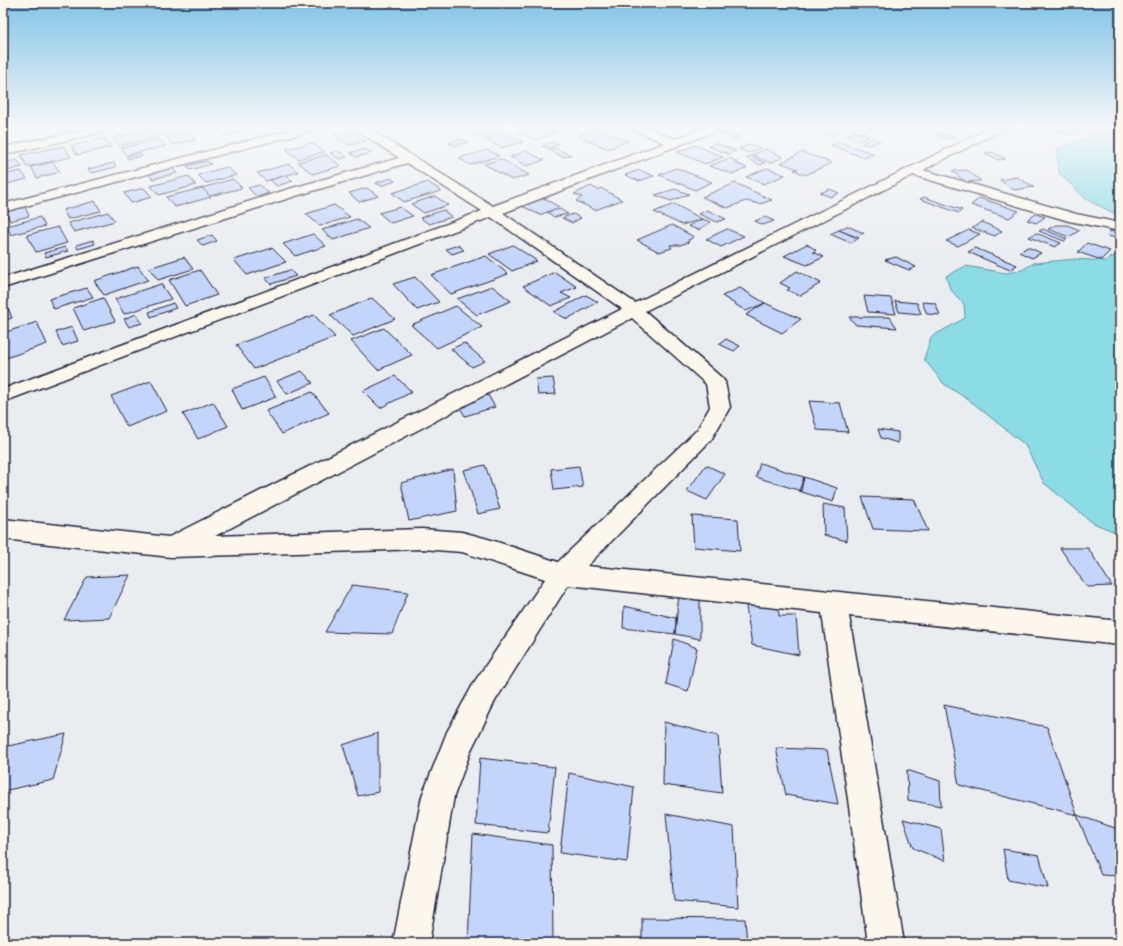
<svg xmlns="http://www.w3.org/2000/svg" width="1123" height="946" font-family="Dekko,sans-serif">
<rect width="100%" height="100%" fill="#eaedf0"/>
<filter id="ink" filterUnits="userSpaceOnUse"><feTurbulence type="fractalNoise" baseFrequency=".025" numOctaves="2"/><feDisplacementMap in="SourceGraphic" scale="8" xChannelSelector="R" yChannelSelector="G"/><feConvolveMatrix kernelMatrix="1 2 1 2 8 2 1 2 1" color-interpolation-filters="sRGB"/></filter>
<g filter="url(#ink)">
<!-- water -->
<path fill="#8bdce5" stroke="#6192a1" d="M 1092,127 L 1120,127 L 1120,216 L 1087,200 L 1059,173 L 1057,149 L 1088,138 Z
M 1120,253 L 1120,534 L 1093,523 L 1044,483 L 1025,445 L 973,403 L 944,384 L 924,359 L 931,337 L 965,318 L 964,304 L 950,289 L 946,276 L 966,266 L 1006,273 L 1022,270 L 1034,263 L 1075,259 L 1105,261 Z"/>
<!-- building -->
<path fill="#c4d5fb" stroke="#22223b" d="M 171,127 L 176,127 L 179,132 L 159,136 L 156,130 Z
M 215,127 L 239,127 L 244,131 L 224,136 Z
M 417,127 L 437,127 L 414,133 L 407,130 Z
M 475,127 L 492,127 L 501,131 L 481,137 L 466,130 Z
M 532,127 L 543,127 L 557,132 L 536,140 L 517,132 Z
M 822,127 L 827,127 L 841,132 L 831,135 L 815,129 Z
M 859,127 L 872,127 L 874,128 L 860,133 L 851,130 Z
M 1057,127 L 1071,127 L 1082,130 L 1072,134 L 1053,129 Z
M 597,129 L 628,141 L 608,149 L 578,136 Z
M 149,130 L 156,137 L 119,146 L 113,138 Z
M 349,130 L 366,141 L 349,145 L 333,134 Z
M 727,132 L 739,137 L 734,139 L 721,134 Z
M 854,132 L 869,136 L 860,141 L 845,136 Z
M 191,133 L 196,140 L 172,145 L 167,137 Z
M 507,133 L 523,142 L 501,148 L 486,139 Z
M 941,133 L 954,137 L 949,139 L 936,134 Z
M 104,138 L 111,147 L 77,155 L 71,146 Z
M 872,138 L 880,141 L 869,145 L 862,143 Z
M 159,139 L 166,146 L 126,155 L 121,148 Z
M 460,139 L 468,142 L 456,146 L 449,143 Z
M 552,142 L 559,144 L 548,148 L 542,146 Z
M 840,142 L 874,154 L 864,158 L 831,145 Z
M 312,143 L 325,152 L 298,159 L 286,149 Z
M 716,143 L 736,151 L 728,154 L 708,146 Z
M 751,144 L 760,148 L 749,153 L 739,149 Z
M 696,145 L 723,157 L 705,164 L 677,152 Z
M 64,146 L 71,157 L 27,167 L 21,155 Z
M 555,148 L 571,155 L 564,157 L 548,150 Z
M 365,149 L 372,153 L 356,157 L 350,153 Z
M 765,149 L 783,157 L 770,163 L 752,155 Z
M 488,150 L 499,156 L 470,165 L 459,158 Z
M 338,151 L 347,157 L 339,159 L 330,153 Z
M 526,151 L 544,160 L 527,166 L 510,157 Z
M 802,152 L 832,163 L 805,175 L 794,170 L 798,169 L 781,163 Z
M 992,152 L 1006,159 L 999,160 L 985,153 Z
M 140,153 L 142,156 L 128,159 L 126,157 Z
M 326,155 L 341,166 L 312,174 L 298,162 Z
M 750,156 L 765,163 L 760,165 L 746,158 Z
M 730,158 L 737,162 L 735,163 L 747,168 L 733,174 L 709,166 Z
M 501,159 L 529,175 L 512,180 L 484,164 Z
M 17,160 L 22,167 L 3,172 L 3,163 Z
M 207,161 L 211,164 L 190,170 L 187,166 Z
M 53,162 L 60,172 L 37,178 L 31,167 Z
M 114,163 L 116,167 L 91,173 L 88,169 Z
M 289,164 L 298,172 L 266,181 L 257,173 Z
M 170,166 L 177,173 L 153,179 L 147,172 Z
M 227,167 L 236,175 L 206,183 L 198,175 Z
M 676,168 L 712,182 L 695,190 L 659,175 Z
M 767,168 L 785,175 L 764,184 L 746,177 Z
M 639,170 L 654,176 L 639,181 L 625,175 Z
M 967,170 L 981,181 L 966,182 L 952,171 Z
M 21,171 L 27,179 L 3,185 L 3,175 Z
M 286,175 L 293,181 L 277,186 L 270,180 Z
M 188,176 L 196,185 L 159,195 L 151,186 Z
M 1017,177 L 1034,187 L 1014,190 L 1000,180 Z
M 391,178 L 395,181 L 381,186 L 376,183 Z
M 233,179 L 242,188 L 210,196 L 202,188 Z
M 428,182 L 441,191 L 404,202 L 392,193 Z
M 735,183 L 772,200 L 760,204 L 746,201 L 727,208 L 702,197 Z
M 259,185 L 269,193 L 257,197 L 248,188 Z
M 591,186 L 598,190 L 601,188 L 622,200 L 595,210 L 576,201 L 582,197 L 574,194 Z
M 144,188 L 152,197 L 131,203 L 124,193 Z
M 202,188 L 211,197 L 175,207 L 166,197 Z
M 367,188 L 378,196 L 359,202 L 349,193 Z
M 675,189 L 689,194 L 671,201 L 655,195 Z
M 830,189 L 839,193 L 831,197 L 820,193 Z
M 435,196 L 448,205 L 424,213 L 411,204 Z
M 924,197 L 962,210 L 959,213 L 920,199 Z
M 544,198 L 559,207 L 540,215 L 522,206 Z
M 980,198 L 1019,211 L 1009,218 L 971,205 Z
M 95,201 L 101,211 L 68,219 L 63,210 Z
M 674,204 L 702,219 L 682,225 L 654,212 Z
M 334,205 L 350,217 L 320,226 L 306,214 Z
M 25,207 L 29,216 L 10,221 L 5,211 Z
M 400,207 L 413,216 L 391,223 L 379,213 Z
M 560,209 L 568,214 L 554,217 L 547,212 Z
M 443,210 L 452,217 L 429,224 L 420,218 Z
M 707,210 L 726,219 L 717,222 L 699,214 Z
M 108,212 L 115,221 L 74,232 L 68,223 Z
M 573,214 L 581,218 L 572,223 L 562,218 Z
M 1036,214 L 1045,217 L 1036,223 L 1027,220 Z
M 40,217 L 45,226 L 11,235 L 7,226 Z
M 765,217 L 774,221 L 763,225 L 755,221 Z
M 357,219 L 369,228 L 333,240 L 322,230 Z
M 702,219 L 711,222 L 698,230 L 688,226 Z
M 982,222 L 1002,231 L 995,236 L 972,228 Z
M 672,225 L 694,237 L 688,240 L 689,242 L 680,245 L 670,245 L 672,248 L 659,252 L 637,240 Z
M 1056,225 L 1067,225 L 1080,230 L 1069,237 L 1048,229 Z
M 847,226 L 864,233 L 855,237 L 839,230 Z
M 58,227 L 67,243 L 36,252 L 27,235 Z
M 727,229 L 744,236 L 721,247 L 706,239 Z
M 1043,229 L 1067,239 L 1064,241 L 1039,231 Z
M 839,230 L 859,238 L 851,243 L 830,234 Z
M 969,230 L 980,234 L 958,246 L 946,241 Z
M 1109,231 L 1120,233 L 1120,239 L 1108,236 Z
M 1036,233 L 1061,243 L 1055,247 L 1029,237 Z
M 313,234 L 326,246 L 295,256 L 283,244 Z
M 212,235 L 217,241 L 203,246 L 197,240 Z
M 93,240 L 95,244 L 78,249 L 76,245 Z
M 1087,243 L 1110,251 L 1101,260 L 1078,252 Z
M 807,244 L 816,250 L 813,252 L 824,257 L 807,265 L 784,256 Z
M 458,245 L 464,250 L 452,254 L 446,249 Z
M 513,245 L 537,261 L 512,271 L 489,254 Z
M 65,247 L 68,251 L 46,257 L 44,253 Z
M 1028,247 L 1041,253 L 1032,258 L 1019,252 Z
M 272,248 L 286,262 L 247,275 L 234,260 Z
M 975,248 L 1017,265 L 1010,270 L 968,252 Z
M 486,256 L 508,274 L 451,294 L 431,275 Z
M 184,257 L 193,269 L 158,280 L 149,268 Z
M 896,257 L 916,267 L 909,270 L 885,260 Z
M 138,266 L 148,280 L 104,295 L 94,281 Z
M 200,270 L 217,295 L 185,306 L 169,280 Z
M 290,270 L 296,276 L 271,284 L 265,278 Z
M 797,271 L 821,283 L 800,296 L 787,290 L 790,288 L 780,283 Z
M 555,272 L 577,287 L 561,293 L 571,298 L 551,306 L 523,286 Z
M 415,277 L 439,302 L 417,310 L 393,284 Z
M 161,284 L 171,299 L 124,314 L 115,299 Z
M 492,286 L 511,301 L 477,315 L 457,299 Z
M 87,288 L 93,297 L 54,309 L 49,299 Z
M 740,288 L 765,303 L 746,311 L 722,296 Z
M 586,295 L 598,302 L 567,319 L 554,312 Z
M 864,296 L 891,298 L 896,314 L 868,312 Z
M 103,298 L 115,321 L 84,331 L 73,308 Z
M 372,298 L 395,319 L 353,336 L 330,315 Z
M 895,301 L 917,303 L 921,314 L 899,312 Z
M 922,302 L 935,303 L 940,315 L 927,314 Z
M 173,303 L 176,308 L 151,317 L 149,312 Z
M 765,303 L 801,319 L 782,333 L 746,315 Z
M 7,305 L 12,318 L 3,321 L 3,306 Z
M 456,306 L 482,327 L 437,348 L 411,325 Z
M 136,314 L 142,323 L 129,327 L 124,319 Z
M 314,315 L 335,337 L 254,369 L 236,345 Z
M 849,317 L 890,317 L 897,328 L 856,325 Z
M 37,322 L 47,344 L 3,359 L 3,333 Z
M 72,327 L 78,341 L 62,346 L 56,332 Z
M 384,328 L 412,355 L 378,370 L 351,341 Z
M 726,339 L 740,346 L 734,351 L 719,344 Z
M 464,343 L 485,361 L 472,367 L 451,349 Z
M 302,371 L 313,383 L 287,394 L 277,381 Z
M 395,376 L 412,392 L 380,408 L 363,391 Z
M 264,377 L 276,397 L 242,410 L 232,389 Z
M 553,378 L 556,394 L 538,395 L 536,379 Z
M 151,381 L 167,411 L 127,427 L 111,396 Z
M 312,392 L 329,413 L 282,434 L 266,411 Z
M 488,395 L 495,407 L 465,416 L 458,404 Z
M 809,401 L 840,403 L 848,432 L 817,430 Z
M 213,402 L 228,426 L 198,439 L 183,414 Z
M 878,429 L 898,432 L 898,443 L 881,438 Z
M 760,463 L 804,477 L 801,491 L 756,477 Z
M 485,465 L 500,509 L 478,514 L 464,470 Z
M 706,465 L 725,474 L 707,500 L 687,491 Z
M 579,466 L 583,487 L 554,490 L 551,469 Z
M 453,469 L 457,511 L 409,521 L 401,483 Z
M 804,477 L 837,488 L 833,502 L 799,491 Z
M 862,497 L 914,499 L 928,531 L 873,529 Z
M 823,504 L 845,508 L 847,541 L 824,535 Z
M 692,516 L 738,519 L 740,551 L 694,547 Z
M 1060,548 L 1088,548 L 1112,586 L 1087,587 Z
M 130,575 L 109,618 L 64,620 L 87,577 Z
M 352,585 L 408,592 L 392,634 L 325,632 Z
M 679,594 L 700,599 L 700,639 L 675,634 Z
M 745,600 L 778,603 L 779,616 L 796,616 L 799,655 L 752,645 Z
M 624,606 L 676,618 L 675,634 L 623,628 Z
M 674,639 L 697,648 L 688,691 L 666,684 Z
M 944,705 L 1047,727 L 1077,815 L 959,785 Z
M 664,722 L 718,736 L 722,793 L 663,785 Z
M 378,733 L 378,792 L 358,796 L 343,745 Z
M 66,734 L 53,780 L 3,791 L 3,747 Z
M 776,748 L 827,750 L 838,804 L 786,795 Z
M 480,758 L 555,767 L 548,833 L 476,825 Z
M 907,770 L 940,781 L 941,806 L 908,800 Z
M 569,773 L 634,787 L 627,862 L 560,853 Z
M 666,814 L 734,827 L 738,907 L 674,901 Z
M 1077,815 L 1115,828 L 1120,840 L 1120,876 L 1101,875 Z
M 903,819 L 941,829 L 945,861 L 913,848 Z
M 473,834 L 552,845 L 553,943 L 468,943 Z
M 1003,849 L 1039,855 L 1048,888 L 1008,880 Z
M 642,918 L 745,919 L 747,943 L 642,943 Z"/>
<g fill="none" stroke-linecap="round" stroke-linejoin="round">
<!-- street casing -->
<g stroke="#22223b" stroke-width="3">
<path id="street" d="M 98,127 L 118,127 L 112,130 L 3,155 L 3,147 Z
M 302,127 L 320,127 L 318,129 L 3,212 L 3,204 Z
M 354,127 L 366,127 L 493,206 L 665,143 L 632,129 L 631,127 L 645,127 L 675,139 L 707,127 L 722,127 L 721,129 L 503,213 L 635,303 L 992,127 L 1006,127 L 1004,129 L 923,170 L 1076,214 L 1120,223 L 1120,231 L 1069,221 L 913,175 L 645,311 L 722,378 L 725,382 L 730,407 L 711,440 L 587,566 L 1120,621 L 1120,645 L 849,616 L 904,943 L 868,943 L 822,613 L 568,585 L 495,701 L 471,750 L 454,796 L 429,943 L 393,943 L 422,796 L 447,732 L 475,681 L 545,579 L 462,552 L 422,549 L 171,557 L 3,539 L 3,519 L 169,537 L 622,309 L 491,217 L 3,402 L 3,389 L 482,211 L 407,163 L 299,195 L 3,288 L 3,278 L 289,189 L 399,158 L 355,129 ZM 632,318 L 706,384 L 710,407 L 697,430 L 558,562 L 488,539 L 462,532 L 422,529 L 215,536 Z"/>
</g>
<!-- street -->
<use href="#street" fill="#fbf7ec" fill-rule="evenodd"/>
</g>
</g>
<!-- sky -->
<linearGradient id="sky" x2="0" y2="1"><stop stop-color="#83c4e7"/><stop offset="0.49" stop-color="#f6f7f8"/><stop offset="1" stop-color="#f6f7f8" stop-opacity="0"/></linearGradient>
<rect width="1123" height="259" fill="url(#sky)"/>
<!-- margin -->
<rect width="1123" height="946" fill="none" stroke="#fbf7ec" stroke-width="16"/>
<rect x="8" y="8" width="1107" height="930" fill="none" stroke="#22223b" stroke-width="1.5" filter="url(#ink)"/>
</svg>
